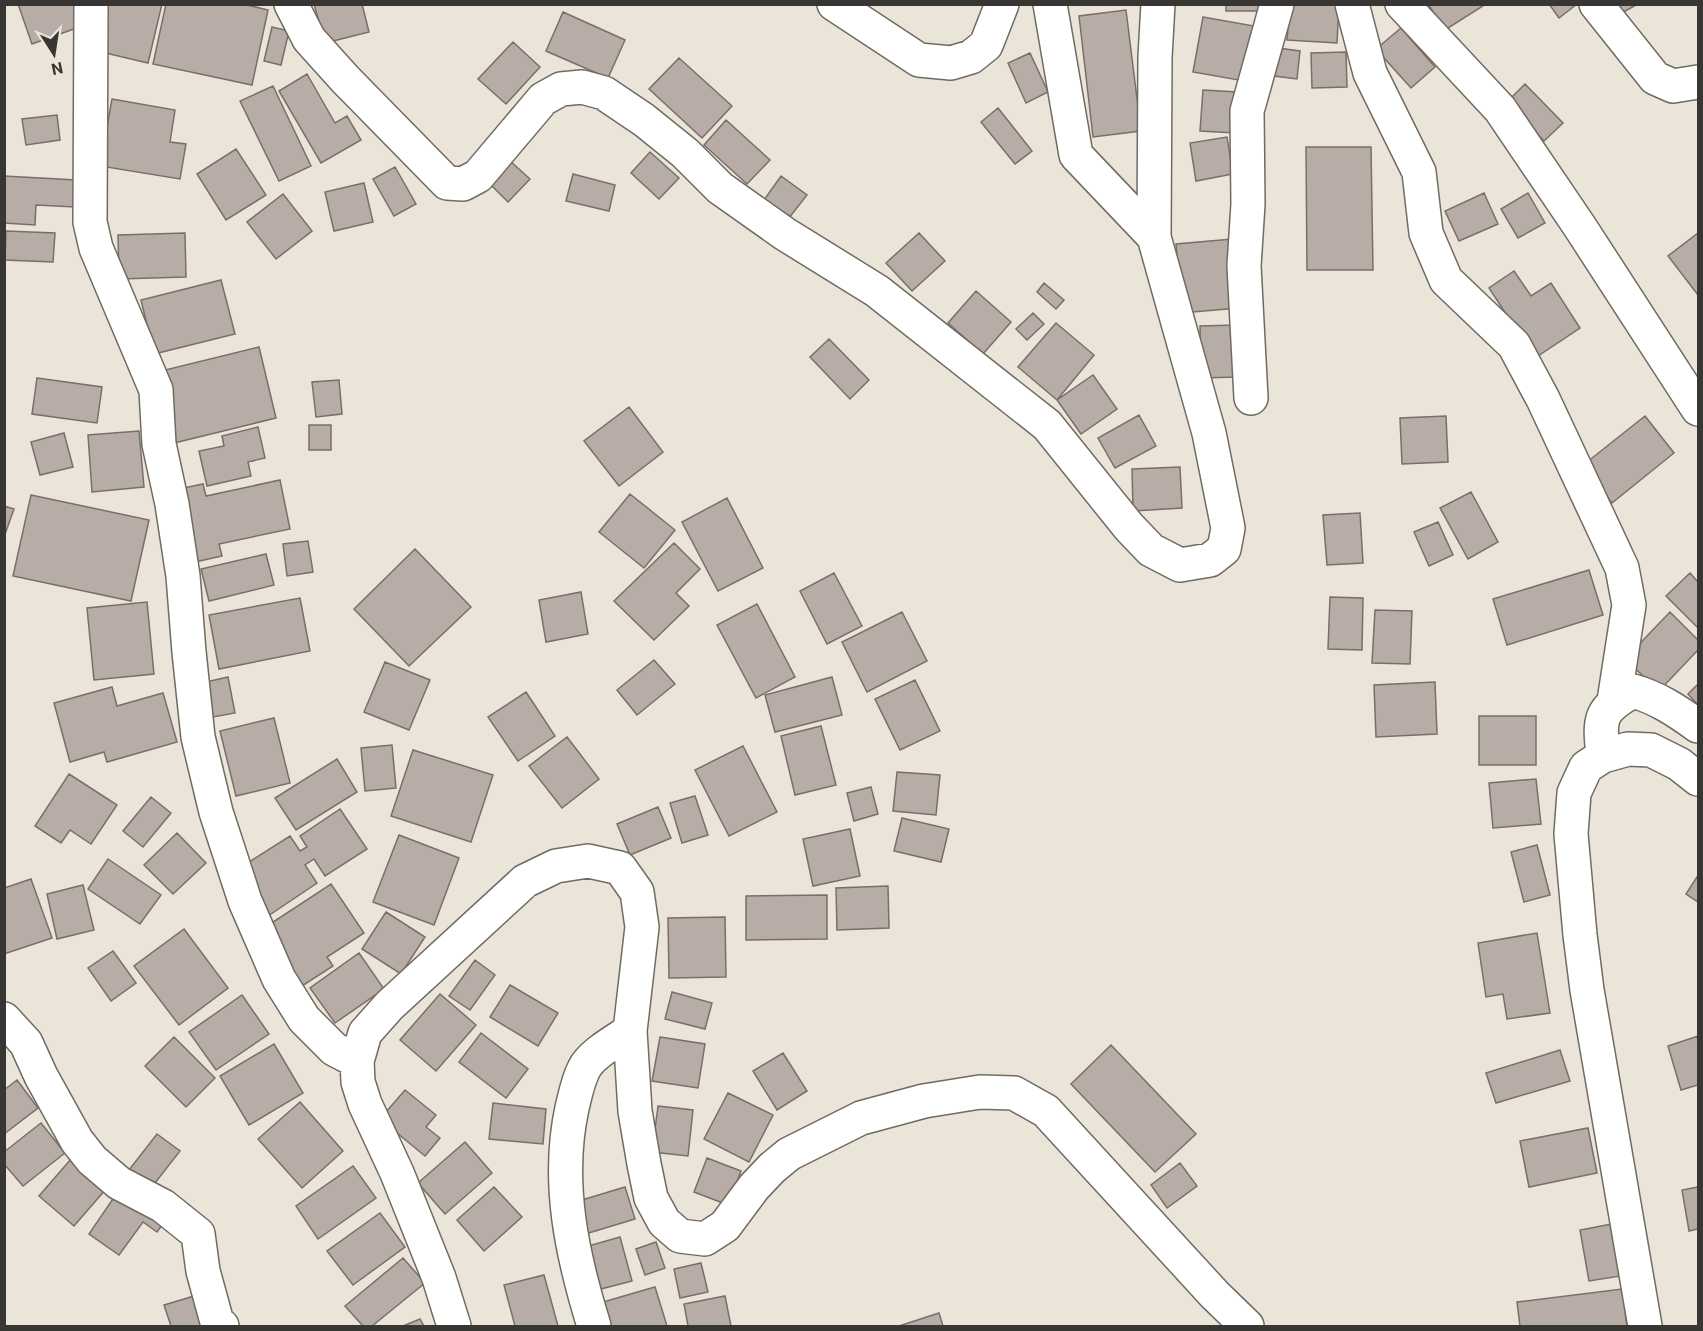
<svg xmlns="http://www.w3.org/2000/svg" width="1703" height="1331" font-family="Roboto,sans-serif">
<rect width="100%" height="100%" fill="#eae4d9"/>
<!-- building -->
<path fill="#b7ada6" stroke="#796f68" stroke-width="1.5" d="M 18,4 L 78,4 L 85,25 L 32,44 Z
M 107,4 L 162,4 L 148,63 L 97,51 Z
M 166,4 L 243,4 L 268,10 L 252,85 L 153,64 Z
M 314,4 L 362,4 L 369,32 L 325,43 Z
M 1226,4 L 1266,4 L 1266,11 L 1226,11 Z
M 1290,4 L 1339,4 L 1337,43 L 1287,40 Z
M 1428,4 L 1486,4 L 1445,30 Z
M 1549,4 L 1577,4 L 1559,18 Z
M 1615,4 L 1638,4 L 1620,14 Z
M 1126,10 L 1141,131 L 1093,137 L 1079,16 Z
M 563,12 L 625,40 L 608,78 L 546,51 Z
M 1203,17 L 1254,26 L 1244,81 L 1193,72 Z
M 272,27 L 289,31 L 281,65 L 264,61 Z
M 1401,28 L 1435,67 L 1411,88 L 1376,49 Z
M 513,42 L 540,67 L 506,104 L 478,79 Z
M 1278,48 L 1300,51 L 1297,79 L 1274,76 Z
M 1346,52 L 1347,87 L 1312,88 L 1311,53 Z
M 1030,53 L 1048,92 L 1026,103 L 1008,63 Z
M 679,58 L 732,106 L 702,138 L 649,89 Z
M 307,74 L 335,123 L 347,116 L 361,140 L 321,163 L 279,91 Z
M 1525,84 L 1563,123 L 1544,141 L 1506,103 Z
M 273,86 L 311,166 L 279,181 L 240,101 Z
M 1203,90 L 1237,92 L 1235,133 L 1200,131 Z
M 112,99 L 175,110 L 170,142 L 186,144 L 180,179 L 100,166 Z
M 998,108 L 1032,151 L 1015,164 L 981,122 Z
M 57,115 L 60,140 L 26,145 L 22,119 Z
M 726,120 L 770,160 L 747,184 L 704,145 Z
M 1227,137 L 1233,174 L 1196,181 L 1190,143 Z
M 1306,147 L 1371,147 L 1373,270 L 1307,270 Z
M 236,149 L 266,195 L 226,220 L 197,174 Z
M 650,152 L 679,178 L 659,199 L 631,173 Z
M 509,160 L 530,179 L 508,202 L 488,182 Z
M 395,167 L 416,204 L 394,216 L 373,179 Z
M 573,174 L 615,185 L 609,211 L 566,201 Z
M 4,176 L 76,180 L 75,207 L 36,205 L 35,225 L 4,223 Z
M 781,176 L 807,195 L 789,218 L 764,200 Z
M 364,183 L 373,222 L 334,231 L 325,192 Z
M 1484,193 L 1498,224 L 1459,241 L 1445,211 Z
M 1528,193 L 1545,223 L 1518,238 L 1501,209 Z
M 283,194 L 312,231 L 276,259 L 247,222 Z
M 6,231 L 55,233 L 53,262 L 5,260 Z
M 185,233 L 186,277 L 119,279 L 118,235 Z
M 919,233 L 945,261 L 912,291 L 886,263 Z
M 1698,233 L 1698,295 L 1668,256 Z
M 1232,239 L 1238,308 L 1182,313 L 1176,244 Z
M 1514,271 L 1531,296 L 1551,283 L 1580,328 L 1535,358 L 1489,288 Z
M 221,280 L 235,334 L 154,354 L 141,300 Z
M 1044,283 L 1064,300 L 1056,309 L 1037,292 Z
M 976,291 L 1011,322 L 983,354 L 948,323 Z
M 1033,313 L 1044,324 L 1027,340 L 1016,329 Z
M 1056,323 L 1094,355 L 1057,400 L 1018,367 Z
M 1237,325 L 1238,377 L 1201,378 L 1200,326 Z
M 829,339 L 869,380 L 850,399 L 810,357 Z
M 259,347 L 276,418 L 174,443 L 157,372 Z
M 1093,375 L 1117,409 L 1081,434 L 1057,400 Z
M 37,378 L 102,387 L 97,423 L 32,414 Z
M 339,380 L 342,414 L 316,417 L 312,382 Z
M 629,407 L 663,452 L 619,486 L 584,441 Z
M 1139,415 L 1156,446 L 1115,468 L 1098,438 Z
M 1446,416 L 1448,462 L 1402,464 L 1400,418 Z
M 1645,416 L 1674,453 L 1612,503 L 1582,466 Z
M 309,425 L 331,425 L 331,450 L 309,450 Z
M 258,427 L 265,458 L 248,462 L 251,476 L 207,486 L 199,451 L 224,446 L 222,436 Z
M 139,431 L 144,487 L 92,492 L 88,435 Z
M 64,433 L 73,467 L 40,475 L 31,442 Z
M 1180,467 L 1182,508 L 1133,511 L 1132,469 Z
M 280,480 L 290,529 L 219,544 L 222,556 L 195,562 L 179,489 L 203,484 L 206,496 Z
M 1471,492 L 1498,542 L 1468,559 L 1440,508 Z
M 630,494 L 675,530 L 644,568 L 599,532 Z
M 31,495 L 149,520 L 131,601 L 13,576 Z
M 727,498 L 763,568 L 718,591 L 682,522 Z
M 4,506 L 14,509 L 4,537 Z
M 1360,513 L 1363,563 L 1327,565 L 1323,515 Z
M 1438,522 L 1453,555 L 1429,566 L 1414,532 Z
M 308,541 L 313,572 L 287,576 L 283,544 Z
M 674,543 L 700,569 L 676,593 L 689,606 L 654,640 L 614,601 Z
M 415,549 L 471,607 L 409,666 L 354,609 Z
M 266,554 L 274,585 L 209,601 L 201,569 Z
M 1589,570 L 1603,615 L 1507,645 L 1493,599 Z
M 834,573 L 862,626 L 827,644 L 800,591 Z
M 1690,573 L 1698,582 L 1698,628 L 1666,596 Z
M 581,592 L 588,634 L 546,642 L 539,600 Z
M 1330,597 L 1363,598 L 1362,650 L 1328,649 Z
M 300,598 L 310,651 L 219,669 L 209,615 Z
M 147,602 L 154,674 L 94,680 L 87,608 Z
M 757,604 L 795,677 L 756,698 L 717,625 Z
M 1375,610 L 1412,611 L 1410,664 L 1372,663 Z
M 902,612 L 927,661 L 867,692 L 842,642 Z
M 1670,612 L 1698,640 L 1698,650 L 1659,691 L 1625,659 Z
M 654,660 L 675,684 L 637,715 L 617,690 Z
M 385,662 L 430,680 L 409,730 L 364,712 Z
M 228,677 L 235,713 L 213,717 L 206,682 Z
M 832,677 L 842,715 L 775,732 L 765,695 Z
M 915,680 L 940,731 L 900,750 L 875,699 Z
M 1435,682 L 1437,734 L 1376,737 L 1374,685 Z
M 1698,684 L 1698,705 L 1688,694 Z
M 112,687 L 117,706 L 163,693 L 177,742 L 107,762 L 104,752 L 70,762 L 54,703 Z
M 526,692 L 555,736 L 518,761 L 488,717 Z
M 1479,716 L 1536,716 L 1536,765 L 1479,765 Z
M 274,718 L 290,783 L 236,796 L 220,731 Z
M 821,726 L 836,785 L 795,795 L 781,736 Z
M 567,737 L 599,779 L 562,808 L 529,766 Z
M 392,745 L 396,788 L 365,791 L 361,748 Z
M 743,746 L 777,812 L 729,836 L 695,770 Z
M 413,750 L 493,775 L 471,842 L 391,816 Z
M 337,759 L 357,792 L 296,830 L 275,798 Z
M 897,772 L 940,775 L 936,815 L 893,811 Z
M 69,774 L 117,805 L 91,844 L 70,830 L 61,843 L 35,826 Z
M 1536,779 L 1541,824 L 1493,828 L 1489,783 Z
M 871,787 L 878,814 L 854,821 L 847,793 Z
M 695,796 L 708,835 L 682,843 L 670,803 Z
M 151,797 L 171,813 L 143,847 L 123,831 Z
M 658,807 L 671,838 L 630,855 L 617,824 Z
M 340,809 L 367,849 L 325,876 L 314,859 L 305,865 L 317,883 L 268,916 L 238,869 L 290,836 L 300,851 L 307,847 L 300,836 Z
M 902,818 L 949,829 L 941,862 L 894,851 Z
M 850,829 L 860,876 L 813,886 L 803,839 Z
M 177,833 L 206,863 L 173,894 L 144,865 Z
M 399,835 L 459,858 L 434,925 L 373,902 Z
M 1537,845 L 1550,895 L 1524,902 L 1511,852 Z
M 108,859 L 161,895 L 140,924 L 88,889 Z
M 1697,877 L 1698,878 L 1698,902 L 1686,894 Z
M 31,879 L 52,938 L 4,954 L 4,888 Z
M 331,884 L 364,933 L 327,957 L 333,966 L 302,986 L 264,928 Z
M 83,885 L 94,930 L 57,939 L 47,894 Z
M 888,886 L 889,928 L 837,930 L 836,888 Z
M 827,895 L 827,939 L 746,940 L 746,896 Z
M 386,912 L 425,937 L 401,974 L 362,949 Z
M 725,917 L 726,977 L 669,978 L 668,918 Z
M 184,929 L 228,988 L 179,1025 L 134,966 Z
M 1537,933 L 1550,1013 L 1507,1019 L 1503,994 L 1486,997 L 1478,943 Z
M 113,951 L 136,983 L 111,1001 L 88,968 Z
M 359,953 L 384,989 L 335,1023 L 310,988 Z
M 475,960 L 495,975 L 470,1010 L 449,996 Z
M 510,985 L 558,1013 L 538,1046 L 490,1017 Z
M 672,992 L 712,1003 L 705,1029 L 665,1019 Z
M 440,994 L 476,1025 L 436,1071 L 400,1040 Z
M 242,995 L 269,1034 L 216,1070 L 189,1032 Z
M 481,1033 L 528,1069 L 506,1098 L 459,1062 Z
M 1698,1036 L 1698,1085 L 1681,1090 L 1668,1046 Z
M 174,1037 L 215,1078 L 186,1107 L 145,1066 Z
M 660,1037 L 705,1044 L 698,1088 L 652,1081 Z
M 274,1044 L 303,1093 L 249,1125 L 220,1076 Z
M 1111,1045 L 1196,1134 L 1155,1172 L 1071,1084 Z
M 1560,1050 L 1570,1081 L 1496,1103 L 1486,1073 Z
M 783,1053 L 807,1091 L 777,1110 L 753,1071 Z
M 17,1080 L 38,1108 L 4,1134 L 4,1090 Z
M 405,1090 L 436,1115 L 426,1127 L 440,1138 L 425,1156 L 380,1119 Z
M 728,1093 L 773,1115 L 749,1162 L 704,1139 Z
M 300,1102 L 343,1151 L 302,1188 L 258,1139 Z
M 493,1103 L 546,1109 L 543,1144 L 489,1139 Z
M 658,1106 L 693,1110 L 688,1156 L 652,1152 Z
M 41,1123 L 65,1153 L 23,1186 L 4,1164 L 4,1152 Z
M 1588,1128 L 1597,1173 L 1529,1187 L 1520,1141 Z
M 157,1134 L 180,1151 L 148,1192 L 125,1175 Z
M 465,1142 L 492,1173 L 445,1214 L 418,1183 Z
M 707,1158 L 741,1171 L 728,1205 L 694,1192 Z
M 71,1159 L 106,1189 L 74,1226 L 39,1196 Z
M 1180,1163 L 1197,1186 L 1167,1208 L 1151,1185 Z
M 353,1166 L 376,1198 L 318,1239 L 296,1206 Z
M 494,1187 L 522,1217 L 484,1251 L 457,1220 Z
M 625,1187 L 635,1219 L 582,1235 L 572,1203 Z
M 1698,1187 L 1698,1229 L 1689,1231 L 1682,1190 Z
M 119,1190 L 165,1221 L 157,1232 L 143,1222 L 119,1255 L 89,1234 Z
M 380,1213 L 405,1247 L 353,1285 L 327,1251 Z
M 1612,1224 L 1621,1276 L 1589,1281 L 1580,1230 Z
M 620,1237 L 632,1281 L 597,1290 L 585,1247 Z
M 656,1242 L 665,1268 L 645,1275 L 636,1249 Z
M 403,1258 L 425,1283 L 372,1326 L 363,1326 L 345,1306 Z
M 701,1263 L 708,1292 L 680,1298 L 674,1269 Z
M 544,1275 L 558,1326 L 515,1326 L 504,1285 Z
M 655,1287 L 667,1326 L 610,1326 L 603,1302 Z
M 1622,1289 L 1627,1326 L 1520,1326 L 1517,1302 Z
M 194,1296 L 203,1326 L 171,1326 L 164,1305 Z
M 725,1296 L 731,1326 L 688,1326 L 684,1304 Z
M 939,1313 L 943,1326 L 899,1326 Z
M 420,1319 L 424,1326 L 403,1326 Z"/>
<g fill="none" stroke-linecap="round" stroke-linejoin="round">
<!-- minor casing -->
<g stroke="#706b61" stroke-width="36">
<path id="minor" d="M 91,4 L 90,222 L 96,248 L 156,390 L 159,444 L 172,504 L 183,576 L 189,652 L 198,737 L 216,812 L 245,901 L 279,979 L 304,1019 L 334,1049 L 357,1061
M 291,4 L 309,39 L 345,79 L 447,183 L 463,184 L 478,176 L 543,99 L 561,89 L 582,87 L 604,93 L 644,120 L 685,153 L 720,188 L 785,234 L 877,291 L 1047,425 L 1129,527 L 1151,550 L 1180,565 L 1210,560 L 1224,549 L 1228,528 L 1209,433 L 1154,237 L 1076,155 L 1050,4
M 834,4 L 919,60 L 951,63 L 971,57 L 986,45 L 1002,4
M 1352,4 L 1370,73 L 1419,172 L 1426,233 L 1446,280 L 1514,345 L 1543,399 L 1622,568 L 1629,605 L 1614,701
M 1402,4 L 1500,109 L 1580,227 L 1698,409
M 1596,4 L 1655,78 L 1673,86 L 1698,82
M 1154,237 L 1155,57 L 1158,4
M 1251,398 L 1244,266 L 1248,204 L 1247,111 L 1277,4
M 1603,756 C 1599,718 1599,710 1633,691 C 1658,698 1677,711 1698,726
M 4,1019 L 26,1043 L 41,1076 L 77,1141 L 92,1160 L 119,1183 L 163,1206 L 198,1234 L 203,1271 L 217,1322 L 222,1326
M 454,1326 L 439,1278 L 397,1173 L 365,1104 L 358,1082 L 357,1061 L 365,1033 L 389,1006 L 525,881 L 556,866 L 588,861 L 620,868 L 637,892 L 642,927 L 630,1031 L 635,1111 L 644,1164 L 651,1198 L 664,1222 L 680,1236 L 705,1239 L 725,1226 L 754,1187 L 772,1168 L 789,1154 L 861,1118 L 924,1101 L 980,1092 L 1014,1093 L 1046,1111 L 1215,1295 L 1247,1326
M 594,1326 C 572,1255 556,1182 572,1108 C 575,1096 578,1080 584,1069 C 591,1054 617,1040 630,1031
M 1645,1326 L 1587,990 L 1580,935 L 1571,834 L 1574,793 L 1586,767 L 1603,756 L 1628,749 L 1651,750 L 1679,764 L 1698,779"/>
</g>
<!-- minor -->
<use href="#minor" stroke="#fff" stroke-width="33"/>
</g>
<!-- border -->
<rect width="1703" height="1331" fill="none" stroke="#383632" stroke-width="12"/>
<!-- north arrow -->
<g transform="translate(54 54) rotate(168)" stroke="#eae4d9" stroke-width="4.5" paint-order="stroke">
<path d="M0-4.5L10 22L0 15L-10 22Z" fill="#383632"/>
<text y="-9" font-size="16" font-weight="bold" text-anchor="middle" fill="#383632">N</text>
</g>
</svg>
